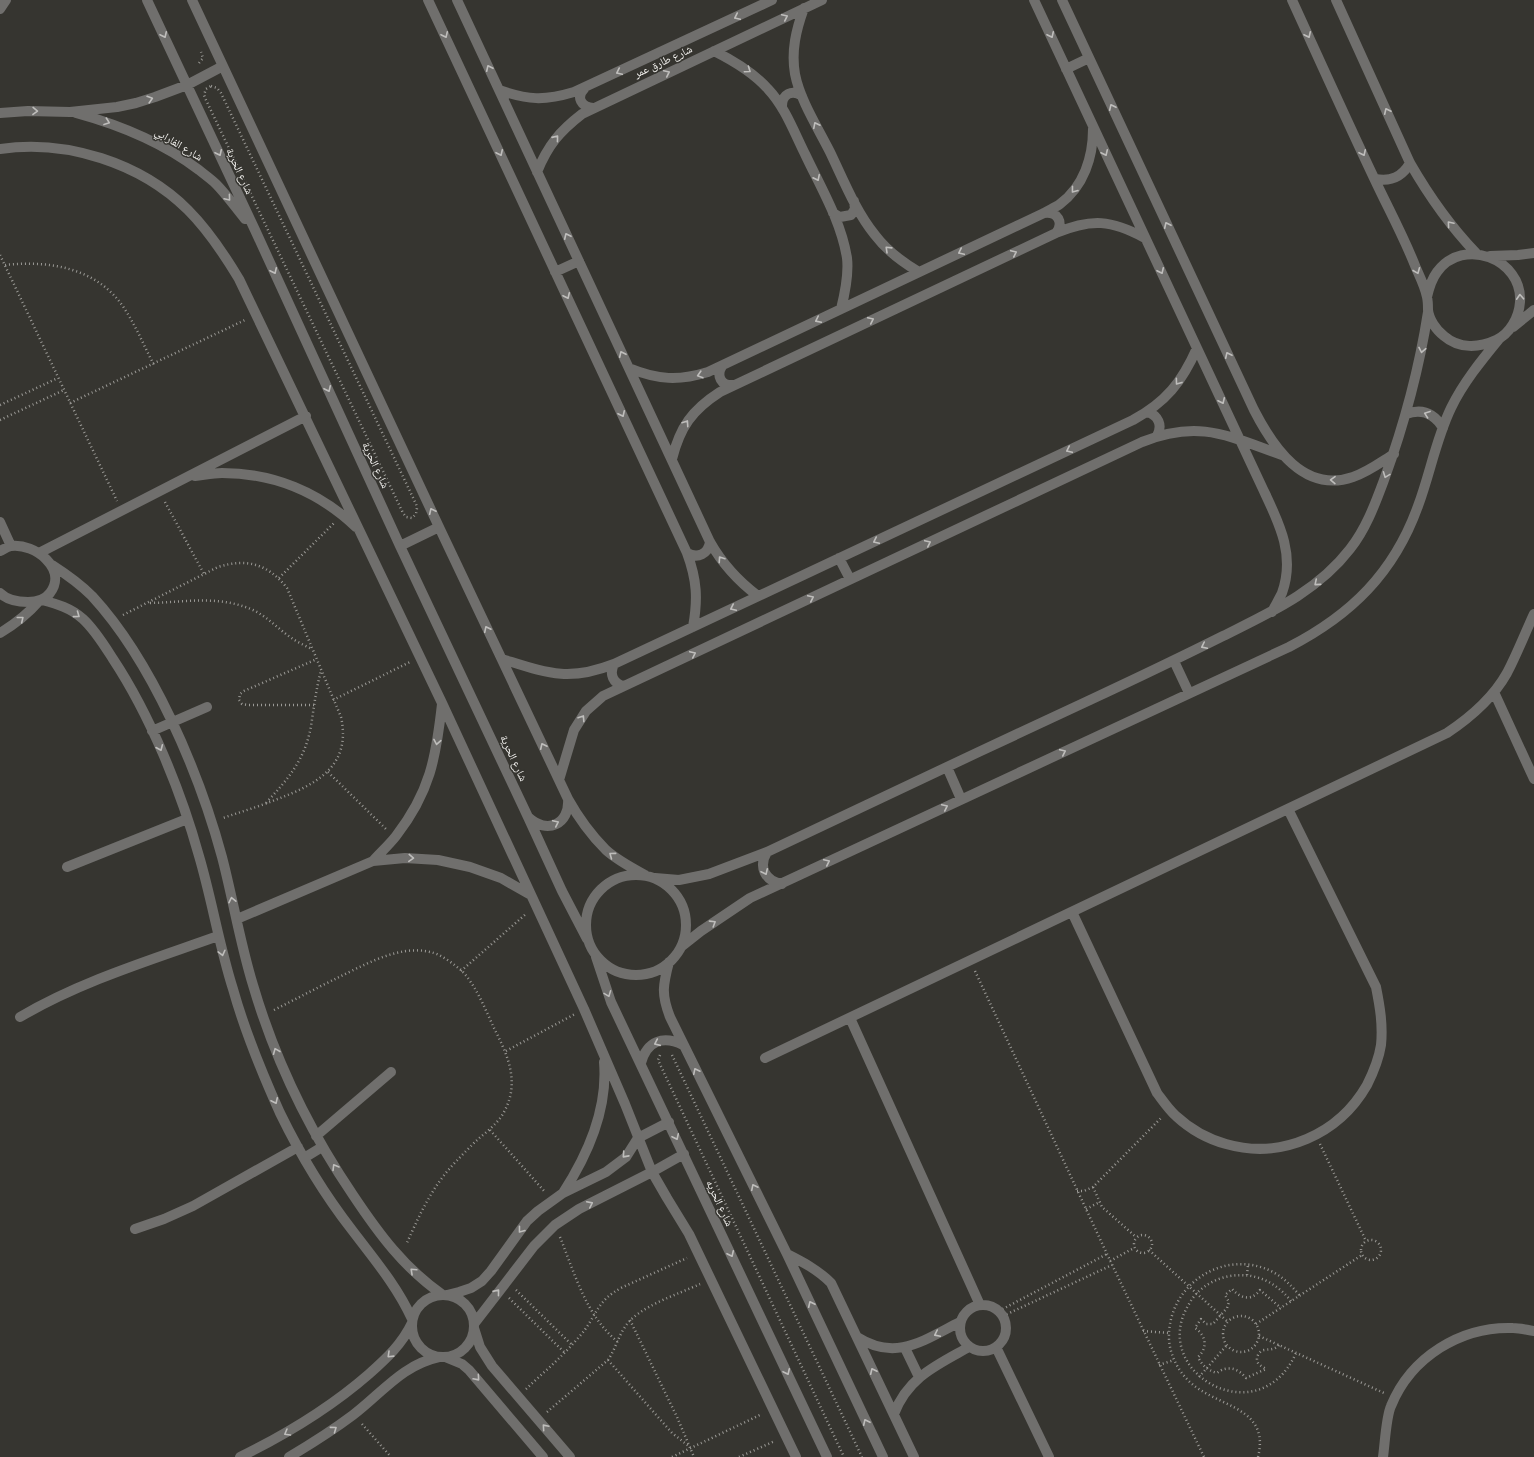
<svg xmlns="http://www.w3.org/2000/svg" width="1534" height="1457" font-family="Lora,'Noto Naskh Arabic',serif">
<rect width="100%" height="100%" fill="#363530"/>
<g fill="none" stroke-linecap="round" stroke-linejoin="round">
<!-- path -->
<path stroke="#9b9a96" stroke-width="2.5" stroke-dasharray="1 3" stroke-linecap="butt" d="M 199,63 L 203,58 L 201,52
M 211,86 L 217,88 L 221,93 L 416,504 L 417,508 L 416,514 L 412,518 L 406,517 L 403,513 L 206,100 L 204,95 L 206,89 Z
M 0,255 L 117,501
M 5,265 C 49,260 98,268 124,308 C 136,326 144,346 154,365
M 70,403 L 245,320
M 0,405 L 58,378
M 0,420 L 64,390
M 165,502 L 204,574
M 279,578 L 334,523
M 150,603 C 186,602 219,595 253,610 C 268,617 279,630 293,639 C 299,643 306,646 312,649
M 123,615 L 218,567 C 247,558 268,564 287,588 L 341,717 C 352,767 315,785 275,800 C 258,807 240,812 223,818
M 333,700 L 410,662
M 314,705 L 248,705 L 242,704 L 239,700 L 240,694 L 244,691 L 317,659
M 328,772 L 386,829
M 266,803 C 288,779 305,760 311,726 C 314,707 316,689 321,671
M 461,971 L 527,913
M 975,971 L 1107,1254 L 1204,1457
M 274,1010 C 294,1000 313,990 333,980 C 361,967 398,944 430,952 C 441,954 452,963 461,970 C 476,985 485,1009 494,1028 C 507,1054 520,1081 505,1110 C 499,1123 486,1132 476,1141 C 468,1149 459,1158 451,1167 C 431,1189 418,1218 406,1245
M 506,1051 L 575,1014
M 660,1055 L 658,1060 L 844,1457
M 672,1055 L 862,1457
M 490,1130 L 545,1192
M 1320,1144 L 1366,1241
M 1093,1187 L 1102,1207 L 1136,1237
M 1077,1191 L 1084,1191 L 1093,1187 L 1161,1118
M 1086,1209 L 1100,1202
M1134 1244a9 9 0 1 1 18 0a9 9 0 1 1-18 0Z
M 560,1237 C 575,1274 586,1316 618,1342
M1361 1250a10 10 0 1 1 20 0a10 10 0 1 1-20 0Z
M 1149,1250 L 1228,1322
M 1110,1261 L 1134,1248
M 1247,1275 L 1248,1265
M 516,1290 L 572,1345
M 509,1298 L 564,1352
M 1291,1301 C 1276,1282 1255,1272 1230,1276 C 1213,1279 1197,1289 1189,1304 C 1147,1372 1259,1436 1296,1353
M 999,1311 L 1107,1254
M 1003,1316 L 1112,1265
M1223 1334a18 18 0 1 1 36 0a18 18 0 1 1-36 0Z
M 630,1320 L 677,1417 L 694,1457
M 1256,1324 L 1362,1255
M 1143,1331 L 1169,1333
M 1259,1336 L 1384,1393
M 1279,1345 C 1274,1350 1271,1349 1264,1350 C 1259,1351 1255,1358 1258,1363 C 1259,1365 1263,1367 1266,1369 L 1246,1378 C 1238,1368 1227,1365 1217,1373 C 1207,1370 1202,1365 1198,1357 C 1208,1348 1206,1335 1195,1328 L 1201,1319 L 1206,1324 L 1213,1324 L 1227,1308 L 1229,1302 L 1225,1295 L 1232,1289 C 1241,1299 1252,1301 1260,1290 L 1281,1308
M 608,1360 L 672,1433 L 690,1447
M 1159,1365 L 1174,1360
M 1199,1377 L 1227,1345
M 526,1389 C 544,1372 563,1356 579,1337 C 597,1317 595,1301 623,1287 L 687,1258
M 547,1412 L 608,1360 C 615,1350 618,1337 625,1327 C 637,1307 679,1294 700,1284
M 362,1424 L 391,1457
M 672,1457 L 762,1414
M 739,1457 L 775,1441
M 1258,1457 C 1269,1413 1230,1408 1202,1391 C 1184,1381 1170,1360 1169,1339 C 1167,1285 1224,1247 1273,1272 C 1284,1278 1292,1286 1300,1296"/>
<!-- minor -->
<path stroke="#706f6d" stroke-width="10" d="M 147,0 L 255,230 L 400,546 L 528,817 L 562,891 L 587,939
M 192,0 L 439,527 L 568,799 C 578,817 591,835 606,850 C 617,860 632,868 645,875
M 428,0 L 687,553 C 697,580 698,599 693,627
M 457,0 L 710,542 C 723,565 738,581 758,596
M 1034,0 L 1262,487 C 1278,521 1296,554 1282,593 C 1279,599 1275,606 1272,612
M 1062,0 L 1254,410 C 1273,447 1304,494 1353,477 C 1368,472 1381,462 1394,454
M 1292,0 C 1319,59 1346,119 1374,178 C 1388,208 1404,237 1416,268 C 1420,277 1425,287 1427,297 C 1428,301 1428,305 1428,310 C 1429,319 1436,330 1444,336 C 1459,349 1479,348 1496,340 C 1510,334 1519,317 1520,302 C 1523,259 1463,236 1437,272 C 1431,280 1429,288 1427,297
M 1336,0 L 1410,163 C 1429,196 1450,226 1476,253
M 804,8 C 796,30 791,51 795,74 C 800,100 818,128 830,152 C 843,179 856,212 875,235 C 887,251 902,262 919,272
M 0,9 L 6,0
M 714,51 C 734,61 753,72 768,89 C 785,107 794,132 805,154 C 821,188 841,221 847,258 C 849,275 845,293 841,309
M 1066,69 L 1089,58
M 584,89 C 576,97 581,107 593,108
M 499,90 C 528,100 544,101 574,92 L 772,0
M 782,106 C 782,94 792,89 802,96
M 0,113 L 28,111 L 70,112 L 117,107 L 136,103 L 155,97 L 187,85 L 223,66
M 76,113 C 120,125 162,142 199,170 C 205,175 211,179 216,184 C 226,194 235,207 245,219
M 0,149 C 66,139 141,163 188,210 C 209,231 224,254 239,279 L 442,703 L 584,1009 L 625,1104 L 652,1172 L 667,1198 L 689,1234 L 796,1457
M 537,172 C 548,145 560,131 582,114 L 822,0
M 1375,179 C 1391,182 1402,177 1410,163
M 833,213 L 840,217 L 851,215 L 855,209 L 854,201
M 1044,213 C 1058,211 1064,223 1056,233
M 1490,256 L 1518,255 L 1534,253
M 555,272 L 579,261
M 1513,327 L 1534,310
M 722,366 C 716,376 721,386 733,385
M 629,368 C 658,380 679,381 708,372 L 1044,213 C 1049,210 1056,207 1060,204 C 1084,186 1093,157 1093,129
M 1147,412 C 1158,415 1163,425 1157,436
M 1406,414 C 1422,408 1434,413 1443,428
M 672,459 C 680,427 692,410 720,392 L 1056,233 C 1092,218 1111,220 1145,238
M 195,476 C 204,475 213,473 222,473 C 273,473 319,492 356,527
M 0,522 L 11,546
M 400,546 L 439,527
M 0,551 C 4,549 7,547 11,546 C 35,543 68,569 50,593 C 45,600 37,602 28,602 C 19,602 7,600 0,593
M 39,553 L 306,416
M 687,553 C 698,559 708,554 710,542
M 839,558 L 850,579
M 52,565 C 66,574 80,584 92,596 C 152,661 199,772 222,857 C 233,899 240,943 253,985 C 275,1060 309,1130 353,1195 C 379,1234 404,1268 443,1295
M 42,600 C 57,604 71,608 83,619 C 95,630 104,645 113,659 C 150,715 181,791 199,856 C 212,900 219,945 233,989 C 245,1032 262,1073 280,1113 C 300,1154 324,1194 352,1230 C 374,1259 397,1286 412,1319
M 0,633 C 15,624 27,615 39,601
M 502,659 C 547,673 568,682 614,664 L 1133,420 C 1166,402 1182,382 1197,348
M 1174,661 L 1189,693
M 614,664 C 609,674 613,684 624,686
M 1494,692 L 1534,779
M 152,731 L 207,707
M 947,767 L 961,799
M 559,780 L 574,730 L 586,711 L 603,696 L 1142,442 C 1199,419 1228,436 1282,455
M 528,817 C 547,835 570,824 568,799
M 767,852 C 758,867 765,881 782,884
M 373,861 C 380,853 389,845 396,836 C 430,792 436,758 442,704
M 67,867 L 187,819
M586 925a50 50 0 1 1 100 0a50 50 0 1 1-100 0Z
M 655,878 L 679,880 L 709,874 L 767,852 C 875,801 982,750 1090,700 C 1135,679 1179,658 1223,636 C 1269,613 1317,592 1350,549 C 1366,529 1375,504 1384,480 C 1404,425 1419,370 1428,312
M 1072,912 L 1157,1093 C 1163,1101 1169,1110 1176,1116 C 1190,1129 1208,1139 1226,1144 C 1282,1160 1339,1134 1367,1085 C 1373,1073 1379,1058 1381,1045 C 1383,1025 1380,1007 1376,987 L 1288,809
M 237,919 L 373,861 L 405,858 L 438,860 L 470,867 L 501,878 L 529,894
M 682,946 L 701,931 L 750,898 L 1289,647 C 1351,615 1394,573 1418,506 C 1430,474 1436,439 1451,408 C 1463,383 1481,361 1499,339
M 596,957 L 611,1002 L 827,1457
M 669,962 C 663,985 661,994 670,1017 L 787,1254 L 883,1457
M 20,1017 C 81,981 151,960 218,936
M 850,1018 L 980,1305
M 765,1058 L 1447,733 C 1471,717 1493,698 1507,673 C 1517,654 1525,633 1534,614
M 641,1063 C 647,1041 663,1035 683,1045
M 316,1136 L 391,1072
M 304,1158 L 322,1147
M 563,1193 C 589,1153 608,1109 604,1062
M 135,1229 L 164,1219 L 193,1206 L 298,1147
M 787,1254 C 803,1262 818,1270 831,1283 L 914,1457
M 447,1295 L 459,1292 L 471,1288 L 482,1281 L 491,1271 L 527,1221 L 538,1211 L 563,1193 L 606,1172 L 626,1157 L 638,1138 L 669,1122
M412 1326a31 31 0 1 1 62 0a31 31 0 1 1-62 0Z
M960 1328a23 23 0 1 1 46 0a23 23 0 1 1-46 0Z
M 474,1324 L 534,1246 L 555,1225 L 579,1209 L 652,1172 L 684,1154
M 474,1328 L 480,1347 L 492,1366 L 570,1457
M 857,1337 C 896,1362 924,1340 960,1322
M 996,1347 L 1049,1457
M 905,1348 L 919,1377
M 445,1357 L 462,1364 L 469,1370 L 543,1457
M 894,1414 C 908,1377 937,1365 969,1347
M 240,1457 C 287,1434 330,1408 369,1374 C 387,1358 402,1344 412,1323
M 289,1457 C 311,1444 333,1430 353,1415 C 382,1393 402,1365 439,1357
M 1383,1457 C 1385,1443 1386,1417 1391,1406 C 1411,1357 1461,1326 1513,1328 C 1520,1328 1527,1330 1534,1331"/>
</g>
<!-- one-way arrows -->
<defs><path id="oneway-chevron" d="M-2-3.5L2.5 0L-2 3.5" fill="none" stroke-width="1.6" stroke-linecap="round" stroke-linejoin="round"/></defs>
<g stroke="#bfbebc">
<use href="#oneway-chevron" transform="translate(737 17) rotate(155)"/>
<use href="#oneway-chevron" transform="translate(785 17) rotate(-25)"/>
<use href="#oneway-chevron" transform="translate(164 35) rotate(65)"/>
<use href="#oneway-chevron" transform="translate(445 35) rotate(65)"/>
<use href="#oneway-chevron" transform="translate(1051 35) rotate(65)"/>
<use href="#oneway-chevron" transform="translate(1308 35) rotate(65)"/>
<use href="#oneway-chevron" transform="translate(489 68) rotate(-115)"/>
<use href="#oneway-chevron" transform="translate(748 70) rotate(35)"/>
<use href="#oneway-chevron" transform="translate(619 72) rotate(155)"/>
<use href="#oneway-chevron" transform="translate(667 73) rotate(-25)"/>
<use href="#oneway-chevron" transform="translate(150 99) rotate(-17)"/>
<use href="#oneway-chevron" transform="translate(1112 107) rotate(-115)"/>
<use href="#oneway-chevron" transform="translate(35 111) rotate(1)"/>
<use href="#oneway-chevron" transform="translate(1387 111) rotate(-115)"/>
<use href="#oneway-chevron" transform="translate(107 122) rotate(20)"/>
<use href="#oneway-chevron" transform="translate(816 125) rotate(-117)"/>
<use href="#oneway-chevron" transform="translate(556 138) rotate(-51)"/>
<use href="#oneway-chevron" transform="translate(219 153) rotate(65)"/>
<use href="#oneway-chevron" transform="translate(500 153) rotate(65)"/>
<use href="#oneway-chevron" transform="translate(1105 153) rotate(65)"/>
<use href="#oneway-chevron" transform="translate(1363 153) rotate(65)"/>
<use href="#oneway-chevron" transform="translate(817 178) rotate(64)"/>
<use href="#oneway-chevron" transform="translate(1074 190) rotate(128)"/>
<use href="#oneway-chevron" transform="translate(228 198) rotate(50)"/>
<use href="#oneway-chevron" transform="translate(1450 224) rotate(-130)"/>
<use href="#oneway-chevron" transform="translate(1167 225) rotate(-115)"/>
<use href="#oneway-chevron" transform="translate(567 236) rotate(-115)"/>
<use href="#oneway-chevron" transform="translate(888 249) rotate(-136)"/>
<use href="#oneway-chevron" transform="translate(961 252) rotate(155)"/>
<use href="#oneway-chevron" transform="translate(1014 253) rotate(-25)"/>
<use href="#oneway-chevron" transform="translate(274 271) rotate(65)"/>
<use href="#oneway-chevron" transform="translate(1161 271) rotate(65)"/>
<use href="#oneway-chevron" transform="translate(1417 271) rotate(68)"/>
<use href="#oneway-chevron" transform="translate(567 296) rotate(65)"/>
<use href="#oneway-chevron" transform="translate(1520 297) rotate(-93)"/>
<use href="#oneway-chevron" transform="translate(818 320) rotate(154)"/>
<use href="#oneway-chevron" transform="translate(871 320) rotate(-25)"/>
<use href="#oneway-chevron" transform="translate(1422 350) rotate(101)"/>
<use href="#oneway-chevron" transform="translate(622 354) rotate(-115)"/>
<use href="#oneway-chevron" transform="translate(1228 355) rotate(-115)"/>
<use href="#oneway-chevron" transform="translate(700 375) rotate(163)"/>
<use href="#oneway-chevron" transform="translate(1178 382) rotate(126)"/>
<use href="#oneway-chevron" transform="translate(328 389) rotate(65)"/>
<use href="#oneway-chevron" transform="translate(1222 401) rotate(65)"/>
<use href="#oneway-chevron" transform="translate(622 414) rotate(65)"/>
<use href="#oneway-chevron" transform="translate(1427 414) rotate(-160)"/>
<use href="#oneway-chevron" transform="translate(686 423) rotate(-56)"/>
<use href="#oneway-chevron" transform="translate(1069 450) rotate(155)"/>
<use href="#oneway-chevron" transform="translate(1386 475) rotate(111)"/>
<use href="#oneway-chevron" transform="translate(1333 480) rotate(-179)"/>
<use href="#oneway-chevron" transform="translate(432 511) rotate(-115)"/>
<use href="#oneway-chevron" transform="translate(876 541) rotate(155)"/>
<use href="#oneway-chevron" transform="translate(928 543) rotate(-25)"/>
<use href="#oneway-chevron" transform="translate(721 559) rotate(-124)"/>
<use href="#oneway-chevron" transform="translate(1317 583) rotate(140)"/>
<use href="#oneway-chevron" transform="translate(811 598) rotate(-25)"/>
<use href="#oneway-chevron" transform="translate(733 608) rotate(155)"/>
<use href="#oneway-chevron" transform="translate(77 615) rotate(36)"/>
<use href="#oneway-chevron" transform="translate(21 619) rotate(-39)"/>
<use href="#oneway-chevron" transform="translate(487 629) rotate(-116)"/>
<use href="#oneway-chevron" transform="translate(1204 646) rotate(154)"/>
<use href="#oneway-chevron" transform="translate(693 654) rotate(-25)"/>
<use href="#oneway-chevron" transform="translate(582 718) rotate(-57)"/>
<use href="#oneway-chevron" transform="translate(437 742) rotate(100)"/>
<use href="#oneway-chevron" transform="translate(543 746) rotate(-115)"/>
<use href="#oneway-chevron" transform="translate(160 748) rotate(67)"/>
<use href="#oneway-chevron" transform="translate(1063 752) rotate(-25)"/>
<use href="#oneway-chevron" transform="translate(945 807) rotate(-25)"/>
<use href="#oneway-chevron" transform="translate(556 823) rotate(-25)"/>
<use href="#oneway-chevron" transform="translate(612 855) rotate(-143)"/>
<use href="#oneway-chevron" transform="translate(411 858) rotate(3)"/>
<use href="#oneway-chevron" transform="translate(827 862) rotate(-25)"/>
<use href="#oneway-chevron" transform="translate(765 872) rotate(65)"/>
<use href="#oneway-chevron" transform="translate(232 900) rotate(-102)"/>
<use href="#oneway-chevron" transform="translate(713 923) rotate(-32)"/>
<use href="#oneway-chevron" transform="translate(222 953) rotate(76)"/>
<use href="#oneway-chevron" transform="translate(608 994) rotate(69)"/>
<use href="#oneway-chevron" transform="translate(657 1043) rotate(156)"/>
<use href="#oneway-chevron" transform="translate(276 1051) rotate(-112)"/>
<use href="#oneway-chevron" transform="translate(696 1071) rotate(-116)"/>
<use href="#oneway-chevron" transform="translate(275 1101) rotate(65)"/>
<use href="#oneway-chevron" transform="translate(676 1137) rotate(65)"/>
<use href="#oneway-chevron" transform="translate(625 1155) rotate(132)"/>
<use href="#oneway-chevron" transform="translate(335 1167) rotate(-121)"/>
<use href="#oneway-chevron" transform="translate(754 1187) rotate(-116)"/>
<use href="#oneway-chevron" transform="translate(590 1204) rotate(-26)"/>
<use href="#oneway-chevron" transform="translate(521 1230) rotate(128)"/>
<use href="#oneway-chevron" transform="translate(731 1254) rotate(65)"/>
<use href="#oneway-chevron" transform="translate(413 1271) rotate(-137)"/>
<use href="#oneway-chevron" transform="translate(497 1292) rotate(-51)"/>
<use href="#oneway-chevron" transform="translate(811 1304) rotate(-115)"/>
<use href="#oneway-chevron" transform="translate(937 1334) rotate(154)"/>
<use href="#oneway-chevron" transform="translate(390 1355) rotate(136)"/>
<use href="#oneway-chevron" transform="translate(873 1371) rotate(-115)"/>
<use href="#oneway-chevron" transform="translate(787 1372) rotate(65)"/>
<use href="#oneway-chevron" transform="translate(477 1378) rotate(49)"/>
<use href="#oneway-chevron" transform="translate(866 1422) rotate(-115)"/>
<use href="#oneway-chevron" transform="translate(545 1427) rotate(-131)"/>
<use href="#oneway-chevron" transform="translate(334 1429) rotate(-36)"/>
<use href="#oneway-chevron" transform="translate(287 1433) rotate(150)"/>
</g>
<g text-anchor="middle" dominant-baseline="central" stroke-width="3" stroke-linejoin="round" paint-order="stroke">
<!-- street labels -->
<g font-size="11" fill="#f4f3f0" stroke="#363530">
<text transform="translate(663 61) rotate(-25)">شارع طارق عمر</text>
<text transform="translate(179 144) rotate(31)">شارع الفارابي</text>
<text transform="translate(240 171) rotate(65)">شارع الحرية</text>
<text transform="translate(376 465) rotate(65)">شارع الحرية</text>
<text transform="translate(514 758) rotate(65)">شارع الحرية</text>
<text transform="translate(720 1203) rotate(65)">شارع الحريه</text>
</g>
</g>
</svg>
